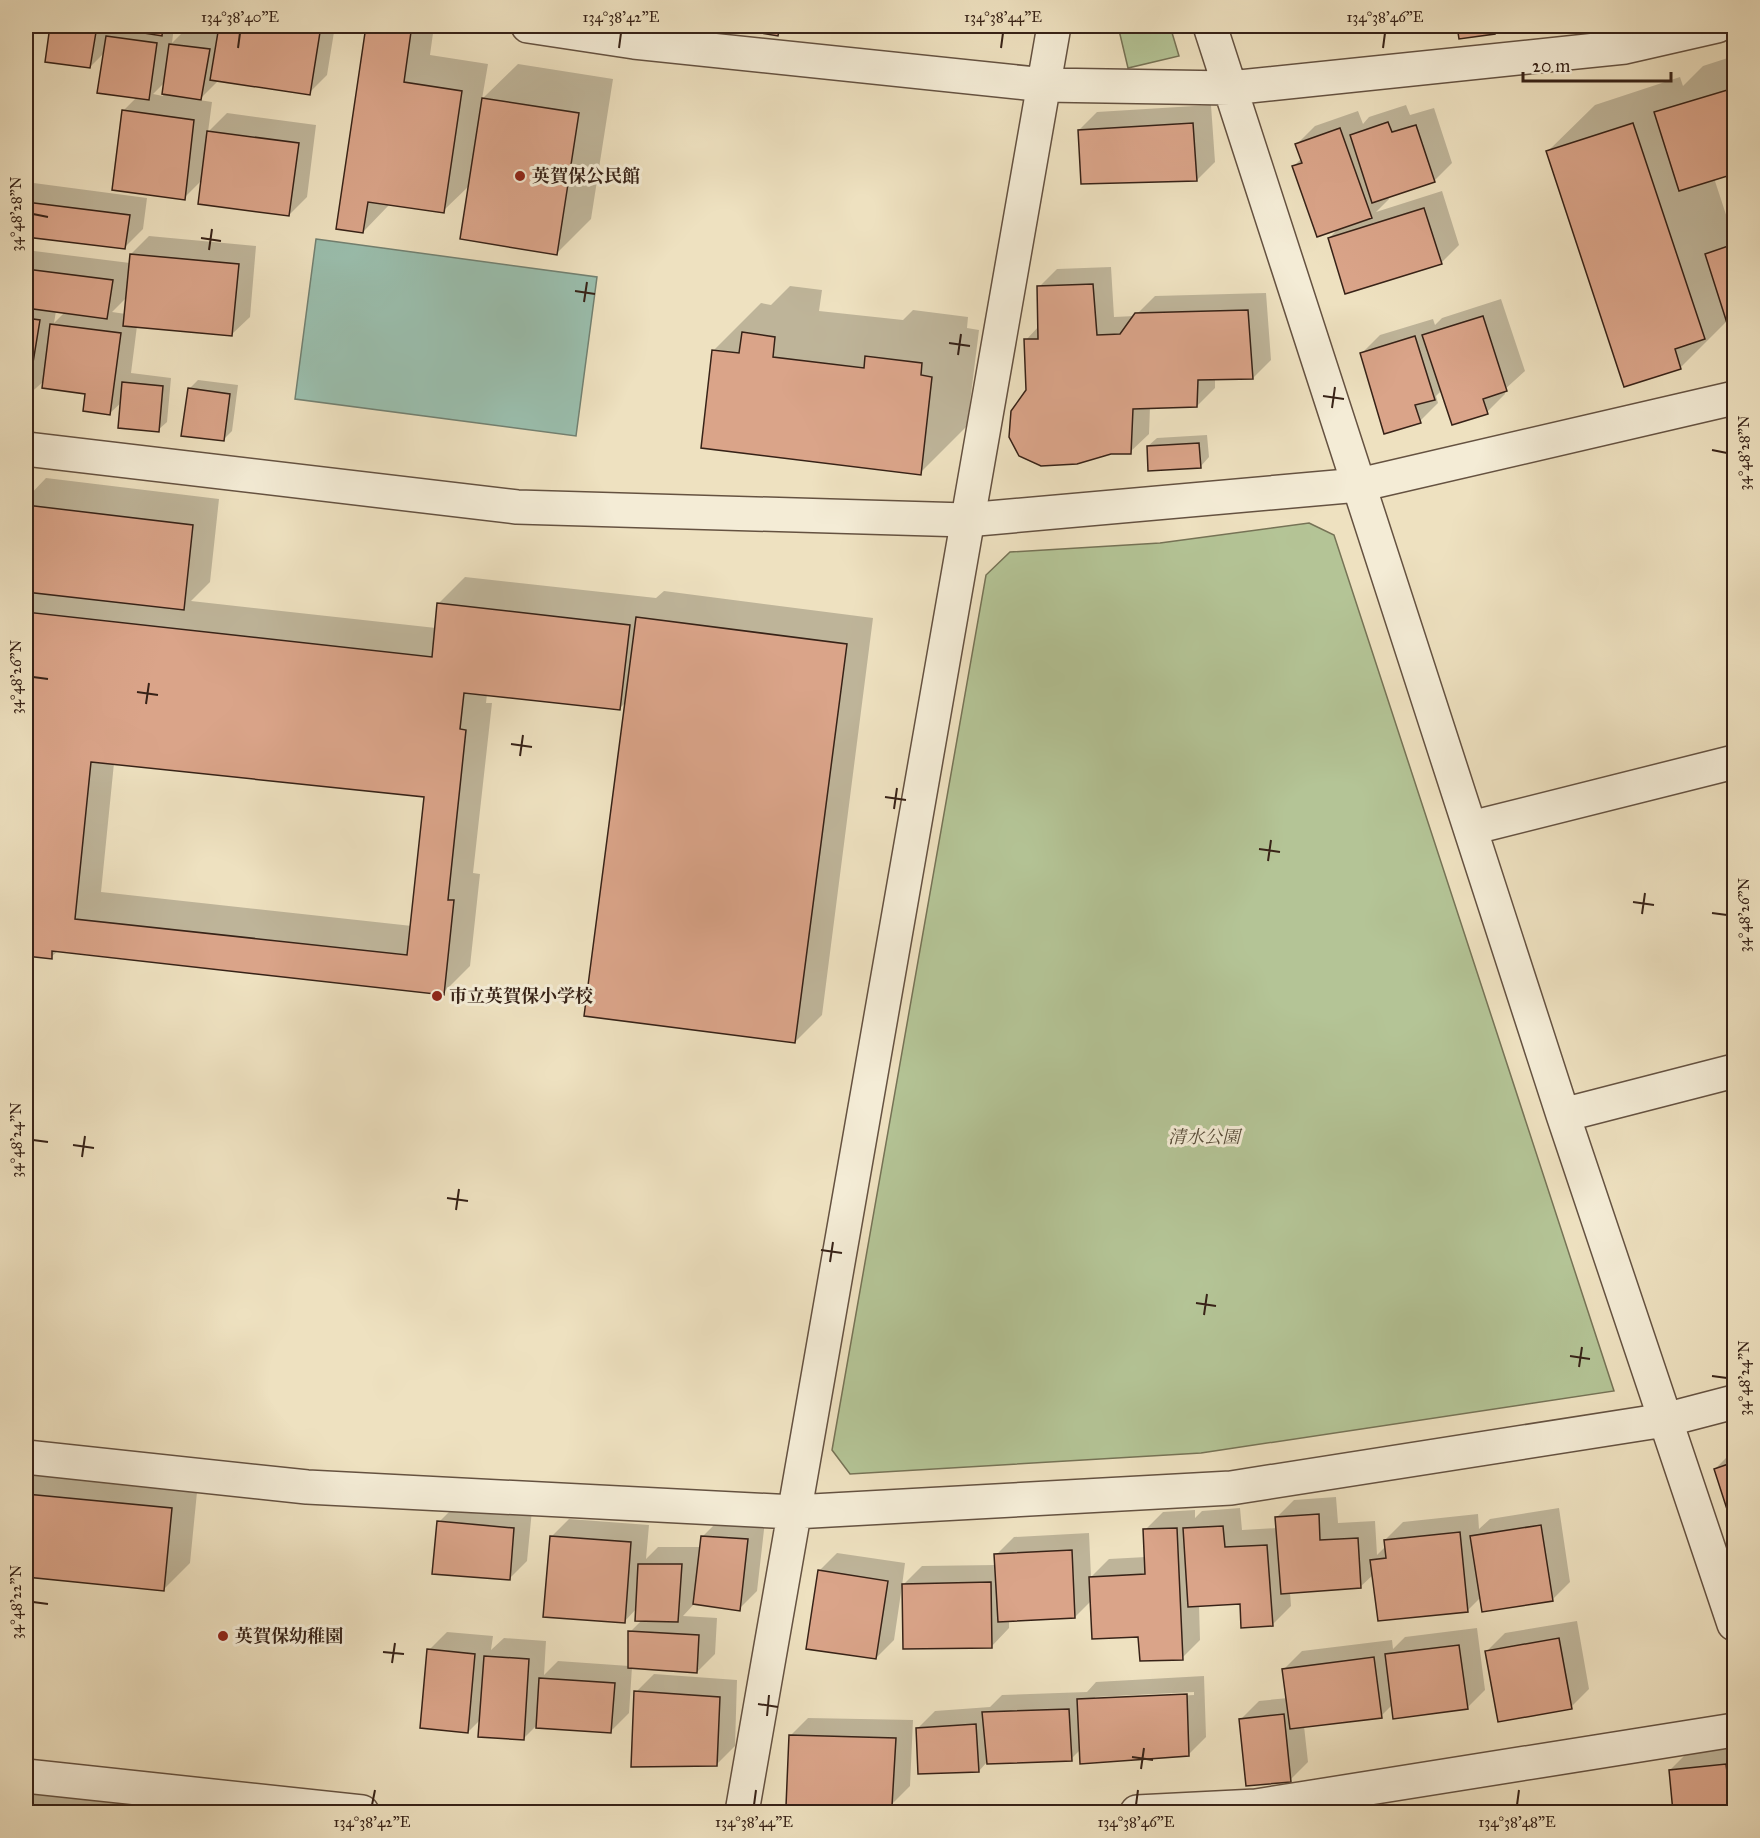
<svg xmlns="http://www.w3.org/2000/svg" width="1760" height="1838" font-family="'IM FELL Great Primer','Noto Serif JP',serif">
<rect width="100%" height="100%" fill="#eee1c0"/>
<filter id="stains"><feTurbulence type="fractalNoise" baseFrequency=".00333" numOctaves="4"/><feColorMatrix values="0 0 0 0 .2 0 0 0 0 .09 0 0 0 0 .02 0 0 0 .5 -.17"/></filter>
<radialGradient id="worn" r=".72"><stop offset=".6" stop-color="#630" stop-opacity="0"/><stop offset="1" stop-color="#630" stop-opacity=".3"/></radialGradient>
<!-- green -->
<path fill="#b4c496" stroke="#767356" stroke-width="1.5" d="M 1118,26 L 1170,26 L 1179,56 L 1128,68 Z
M 1309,523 L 1334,535 L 1614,1391 L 1201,1453 L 850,1474 L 832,1450 L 986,575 L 1010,552 L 1160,543 Z"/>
<!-- water -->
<path fill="#9abead" stroke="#728071" stroke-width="1.5" d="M 316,239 L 597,277 L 576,436 L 295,399 Z"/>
<!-- shadow -->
<path fill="#0003" fill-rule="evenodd" d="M 51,26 L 111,26 L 110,33 L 116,27 L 114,26 L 174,26 L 172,43 L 189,26 L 220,31 L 221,26 L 335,26 L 327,75 L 309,93 L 219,80 L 199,100 L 212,102 L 208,132 L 227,113 L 316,125 L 307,197 L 289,215 L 202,180 L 184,198 L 123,111 L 137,97 L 105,52 L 90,67 L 46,61 ZM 165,82 L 163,96 L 153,94 Z
M 367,26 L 434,26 L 430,55 L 488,64 L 482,99 L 518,64 L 613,79 L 591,219 L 557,253 L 470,185 L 443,211 L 389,205 L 363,232 L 337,227 Z
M 745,26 L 786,26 L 777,34 L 745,29 Z
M 1458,26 L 1502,26 L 1494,33 L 1460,37 Z
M 1734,56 L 1734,172 L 1714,178 L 1731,230 L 1734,226 L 1734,340 L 1728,320 L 1681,367 L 1625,385 L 1547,152 L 1595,105 L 1680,77 L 1683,86 L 1703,66 Z
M 1211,105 L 1215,162 L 1197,180 L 1079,130 L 1097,112 Z
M 1406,105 L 1410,115 L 1434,108 L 1452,163 L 1434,181 L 1388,196 L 1389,199 L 1376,212 L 1442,191 L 1459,245 L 1441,263 L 1329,238 L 1340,227 L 1294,166 L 1302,158 L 1297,144 L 1315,126 L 1358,111 L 1363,124 L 1369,117 Z
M 26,182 L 147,198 L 143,229 L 125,247 L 26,235 Z
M 149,236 L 256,246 L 250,317 L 231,335 L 137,326 L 131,373 L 171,378 L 167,422 L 158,430 L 122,402 L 110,413 L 86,393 L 45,380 L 26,397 L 26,250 L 130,263 L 131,254 ZM 127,297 L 126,314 L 112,312 ZM 56,311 L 65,312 L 54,323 Z
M 1111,267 L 1114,317 L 1135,316 L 1155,296 L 1266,293 L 1271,360 L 1253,378 L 1215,378 L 1215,388 L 1197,406 L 1150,407 L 1149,434 L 1130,452 L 1028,390 L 1026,340 L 1039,326 L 1039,287 L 1057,269 Z
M 790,286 L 822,290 L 819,311 L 903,320 L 913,310 L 968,317 L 967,328 L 979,330 L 967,426 L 920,473 L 714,350 L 761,303 L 771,305 Z
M 1501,299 L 1525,371 L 1504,390 L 1505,394 L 1487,412 L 1442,390 L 1436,396 L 1438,403 L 1420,421 L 1362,353 L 1380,335 L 1433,319 L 1435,325 L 1442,318 Z
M 198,380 L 238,385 L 232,431 L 224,439 L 189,389 Z
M 1207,435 L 1209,457 L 1201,466 L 1148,446 L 1157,438 Z
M 46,478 L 219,499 L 210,582 L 191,601 L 436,628 L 438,604 L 465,577 L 656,598 L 664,591 L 873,618 L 822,1015 L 795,1042 L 626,702 L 620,708 L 487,694 L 486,703 L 492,703 L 473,873 L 480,874 L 470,966 L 443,993 L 58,951 L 51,957 L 26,955 L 26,499 ZM 114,763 L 426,796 L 412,926 L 101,892 Z
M 1733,1451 L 1734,1451 L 1734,1527 L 1715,1469 Z
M 26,1465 L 198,1482 L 190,1563 L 164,1589 L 26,1576 Z
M 1336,1497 L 1338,1523 L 1375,1521 L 1377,1555 L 1386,1546 L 1385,1540 L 1403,1522 L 1478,1514 L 1479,1529 L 1490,1519 L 1559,1508 L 1570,1582 L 1552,1600 L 1481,1597 L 1468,1610 L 1374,1574 L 1360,1587 L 1290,1592 L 1291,1606 L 1273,1624 L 1241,1602 L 1199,1605 L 1200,1640 L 1182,1658 L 1140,1635 L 1092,1600 L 1075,1617 L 1009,1620 L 1009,1628 L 991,1647 L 902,1586 L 894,1640 L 876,1658 L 819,1571 L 837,1553 L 905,1563 L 902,1586 L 922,1566 L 996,1565 L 996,1555 L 1014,1537 L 1089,1533 L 1091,1577 L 1109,1559 L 1146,1557 L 1145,1530 L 1163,1512 L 1195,1510 L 1195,1518 L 1202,1511 L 1240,1508 L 1242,1530 L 1277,1528 L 1276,1518 L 1294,1500 Z
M 457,1504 L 532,1510 L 527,1561 L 509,1579 L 439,1522 Z
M 569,1519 L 649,1525 L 646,1559 L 658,1547 L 701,1547 L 702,1537 L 720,1519 L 765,1521 L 757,1591 L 739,1609 L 695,1603 L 683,1616 L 717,1618 L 715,1654 L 697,1672 L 632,1667 L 629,1713 L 611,1731 L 536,1726 L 523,1739 L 481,1719 L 468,1732 L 429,1650 L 447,1632 L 493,1636 L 491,1650 L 504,1638 L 546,1641 L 544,1675 L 558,1661 L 629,1666 L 630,1632 L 642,1620 L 637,1608 L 624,1622 L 551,1537 Z
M 1577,1621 L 1589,1689 L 1571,1707 L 1487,1651 L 1505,1633 Z
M 1477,1628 L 1485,1690 L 1467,1708 L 1393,1704 L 1381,1716 L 1304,1726 L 1308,1762 L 1290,1780 L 1241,1719 L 1259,1701 L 1288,1698 L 1284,1669 L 1302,1651 L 1392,1640 L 1393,1649 L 1405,1637 Z
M 654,1674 L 737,1680 L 735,1746 L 717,1764 L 636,1692 Z
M 1204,1676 L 1206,1737 L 1188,1755 L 1081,1749 L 1071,1759 L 987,1762 L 979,1771 L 917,1729 L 935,1711 L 990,1707 L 1002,1695 L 1087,1692 L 1096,1682 ZM 1194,1692 L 1194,1695 L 1095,1700 L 1095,1697 Z
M 808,1718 L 913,1720 L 910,1786 L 892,1804 L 790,1736 Z
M 1734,1747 L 1734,1812 L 1675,1812 L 1670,1770 L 1688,1752 Z
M 26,1792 L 159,1802 L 158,1812 L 26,1812 Z
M 185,1806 L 239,1812 L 178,1812 Z"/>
<!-- building -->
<path fill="#daa489" stroke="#372217" stroke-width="1.5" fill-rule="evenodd" d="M 50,26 L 97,26 L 90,68 L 45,62 Z
M 113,26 L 163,26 L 162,36 L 113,28 Z
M 219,26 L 321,26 L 310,95 L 210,80 Z
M 366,26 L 411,32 L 404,82 L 462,91 L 444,213 L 368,202 L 363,233 L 336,229 Z
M 744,26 L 780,26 L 778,36 L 743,30 Z
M 1457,26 L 1494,26 L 1495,34 L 1459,39 Z
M 106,36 L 157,43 L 149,100 L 97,93 Z
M 169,44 L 210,49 L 201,100 L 162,94 Z
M 1734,88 L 1734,174 L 1679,191 L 1654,112 Z
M 482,98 L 579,113 L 557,255 L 460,239 Z
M 122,110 L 194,120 L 185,200 L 112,190 Z
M 1388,122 L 1392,132 L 1416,125 L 1435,182 L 1372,203 L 1350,135 Z
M 1193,123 L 1197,181 L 1081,184 L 1078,130 Z
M 1633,123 L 1705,339 L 1675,349 L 1681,369 L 1624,387 L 1546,151 Z
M 1340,128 L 1372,218 L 1317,237 L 1292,166 L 1302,163 L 1295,144 Z
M 207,131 L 299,143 L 289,216 L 198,204 Z
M 26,202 L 130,215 L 125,249 L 26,237 Z
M 1424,208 L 1442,264 L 1345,294 L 1328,238 Z
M 1734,244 L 1734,345 L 1705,254 Z
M 130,254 L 239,264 L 232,336 L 123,326 Z
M 26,269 L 113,280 L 107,319 L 26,308 Z
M 1093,284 L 1097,335 L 1120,334 L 1135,313 L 1248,310 L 1253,379 L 1198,380 L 1197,407 L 1133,409 L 1131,454 L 1111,454 L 1077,464 L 1041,466 L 1019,456 L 1009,437 L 1011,411 L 1026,390 L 1024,339 L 1038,339 L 1037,286 Z
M 1483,316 L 1507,391 L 1483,399 L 1488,414 L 1452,425 L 1422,335 Z
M 26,318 L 40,320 L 27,399 L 26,399 Z
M 50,324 L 121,333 L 110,415 L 83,411 L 85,394 L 42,388 Z
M 742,332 L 775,337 L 773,357 L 864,368 L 865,356 L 922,363 L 921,375 L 932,377 L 921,475 L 701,448 L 712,350 L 739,353 Z
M 1415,336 L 1435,400 L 1415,405 L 1421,423 L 1384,434 L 1360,353 Z
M 122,382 L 163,386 L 159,432 L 118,428 Z
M 188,388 L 230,394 L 224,441 L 181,436 Z
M 1199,443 L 1201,468 L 1148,471 L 1147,446 Z
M 26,505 L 193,525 L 184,610 L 26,592 Z
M 437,603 L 630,625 L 620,710 L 464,693 L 460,729 L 466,730 L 448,900 L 454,900 L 444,995 L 52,951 L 52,959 L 26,956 L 26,612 L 432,657 ZM 91,762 L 424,797 L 407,955 L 75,919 Z
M 636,617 L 847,644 L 795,1043 L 584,1016 Z
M 1734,1462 L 1734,1531 L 1714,1469 Z
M 26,1494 L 172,1508 L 164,1591 L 26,1577 Z
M 1319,1514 L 1320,1540 L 1358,1538 L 1361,1588 L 1281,1594 L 1275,1517 Z
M 437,1521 L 514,1528 L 510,1580 L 432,1574 Z
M 1541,1525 L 1553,1601 L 1482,1612 L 1470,1536 Z
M 1223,1526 L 1225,1547 L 1267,1545 L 1273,1626 L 1241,1628 L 1240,1604 L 1188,1607 L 1183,1528 Z
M 1177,1528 L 1183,1660 L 1140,1661 L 1138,1637 L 1092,1639 L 1089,1577 L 1145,1574 L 1143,1529 Z
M 1460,1532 L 1468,1612 L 1378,1621 L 1370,1560 L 1386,1558 L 1384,1540 Z
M 550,1536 L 631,1542 L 625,1623 L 543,1617 Z
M 701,1536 L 748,1539 L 740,1611 L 693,1604 Z
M 1072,1550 L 1075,1618 L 998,1622 L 994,1554 Z
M 638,1564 L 682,1564 L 678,1622 L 635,1621 Z
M 818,1570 L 888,1581 L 876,1659 L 806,1649 Z
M 991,1582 L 992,1648 L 903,1649 L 902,1584 Z
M 628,1631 L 699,1635 L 697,1673 L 628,1668 Z
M 1559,1638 L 1572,1709 L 1498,1722 L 1485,1651 Z
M 1459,1645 L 1468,1709 L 1393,1719 L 1385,1654 Z
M 427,1649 L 475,1654 L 468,1733 L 420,1728 Z
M 484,1656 L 529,1659 L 524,1740 L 478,1737 Z
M 1374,1657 L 1382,1718 L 1290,1729 L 1282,1669 Z
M 539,1678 L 615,1683 L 611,1733 L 536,1728 Z
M 634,1691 L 720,1697 L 717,1766 L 631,1767 Z
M 1187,1694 L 1189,1756 L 1080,1764 L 1077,1699 Z
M 1069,1709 L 1072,1761 L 987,1764 L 982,1712 Z
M 1284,1714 L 1291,1782 L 1246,1786 L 1239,1719 Z
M 976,1724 L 979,1772 L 918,1774 L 916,1728 Z
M 789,1735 L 896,1738 L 892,1806 L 786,1806 Z
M 1726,1764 L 1732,1812 L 1673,1812 L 1669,1770 Z
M 26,1807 L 77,1812 L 26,1812 Z"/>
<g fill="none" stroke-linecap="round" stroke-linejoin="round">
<!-- minor casing -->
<g stroke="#655241" stroke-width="36">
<path id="minor" d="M 528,26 L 634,42 L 1045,85 L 1230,88 L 1625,47 L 1717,26
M 1210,26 L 1563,1115 L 1734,1624
M 1471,828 L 1734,762
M 1563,1115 L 1734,1071
M 26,1457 L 307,1487 L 794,1512 L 1231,1488 L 1665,1420 L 1734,1402
M 26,1776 L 362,1812
M 742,1812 L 1054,26
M 1137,1812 L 1256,1806 L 1734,1730"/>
</g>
<!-- tertiary casing -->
<g stroke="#655241" stroke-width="36">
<path id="tertiary" d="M 26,449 L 517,507 L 966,520 L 1359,485 L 1734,398"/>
</g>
<!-- minor -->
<use href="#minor" stroke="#f4ecd6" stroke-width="33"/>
<!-- tertiary -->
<use href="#tertiary" stroke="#f4ecd6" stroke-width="33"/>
</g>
<!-- ticks -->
<path fill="none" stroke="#372217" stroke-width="2" d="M 238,48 L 240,33M 619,48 L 621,33M 1001,48 L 1003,33M 1383,48 L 1385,33M 33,214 L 48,217M 201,238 L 221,241M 209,250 L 212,229M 575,291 L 595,294M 584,302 L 587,282M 949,343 L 970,346M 958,355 L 961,334M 1323,396 L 1344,399M 1332,408 L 1335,387M 1712,450 L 1727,453M 33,677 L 48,679M 137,692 L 158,695M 146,704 L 149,683M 511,744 L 532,747M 520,756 L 523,735M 885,797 L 906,800M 894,809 L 897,788M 1259,849 L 1280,852M 1268,861 L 1271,840M 1633,902 L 1654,905M 1712,913 L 1727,915M 1642,914 L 1645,893M 33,1140 L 48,1142M 73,1145 L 94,1148M 82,1157 L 85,1136M 447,1198 L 468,1201M 456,1210 L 459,1189M 821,1250 L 842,1253M 830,1262 L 833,1242M 1196,1303 L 1216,1306M 1204,1315 L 1207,1294M 1570,1356 L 1590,1359M 1579,1367 L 1582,1347M 1712,1376 L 1727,1378M 33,1602 L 48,1604M 383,1652 L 404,1654M 392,1663 L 395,1643M 758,1704 L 778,1707M 767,1716 L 769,1695M 1132,1757 L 1153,1760M 1141,1769 L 1144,1748M 372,1805 L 375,1790M 754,1805 L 756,1790M 1136,1805 L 1138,1790M 1517,1805 L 1519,1790"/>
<!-- markers -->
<g fill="#8f2418" stroke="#f4ecd6" stroke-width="2">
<circle cx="520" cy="176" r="6"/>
<circle cx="437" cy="996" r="6"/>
<circle cx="223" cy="1636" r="6"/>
</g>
<g text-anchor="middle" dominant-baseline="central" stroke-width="6" stroke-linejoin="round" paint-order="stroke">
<!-- poi labels -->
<g font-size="18" font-weight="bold" fill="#372217" stroke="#f4ecd6" text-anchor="start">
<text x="532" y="176">英賀保公民館</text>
<text x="449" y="996">市立英賀保小学校</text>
<text x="235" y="1636">英賀保幼稚園</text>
</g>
<!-- park labels -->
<g font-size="18" font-style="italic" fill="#564a37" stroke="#f4ecd6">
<text x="1204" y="1137">清水公園</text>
</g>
</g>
<!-- margin -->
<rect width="1760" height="1838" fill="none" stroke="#eee1c0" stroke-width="66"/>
<!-- scale -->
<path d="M1523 72v9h148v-9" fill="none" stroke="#372217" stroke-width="3"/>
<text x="1532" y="72" font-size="18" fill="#372217" stroke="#f4ecd6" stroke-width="4.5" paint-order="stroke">20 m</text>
<rect x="33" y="33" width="1694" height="1772" fill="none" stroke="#372217" stroke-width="2"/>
<g font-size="15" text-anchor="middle" fill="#372217">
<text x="240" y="22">134°38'40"E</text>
<text x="621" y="22">134°38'42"E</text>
<text x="1003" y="22">134°38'44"E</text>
<text x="1385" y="22">134°38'46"E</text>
<text transform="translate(16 214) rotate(-90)" y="5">34°48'28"N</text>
<text transform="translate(1744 453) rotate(-90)" y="5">34°48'28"N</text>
<text transform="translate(16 677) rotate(-90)" y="5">34°48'26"N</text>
<text transform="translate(1744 915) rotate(-90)" y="5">34°48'26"N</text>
<text transform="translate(16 1140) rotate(-90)" y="5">34°48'24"N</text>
<text transform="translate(1744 1378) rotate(-90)" y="5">34°48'24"N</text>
<text transform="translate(16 1602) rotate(-90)" y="5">34°48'22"N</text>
<text x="372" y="1827">134°38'42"E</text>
<text x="754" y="1827">134°38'44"E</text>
<text x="1136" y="1827">134°38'46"E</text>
<text x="1517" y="1827">134°38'48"E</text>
</g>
<rect width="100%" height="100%" filter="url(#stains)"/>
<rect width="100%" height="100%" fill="url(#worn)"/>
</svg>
